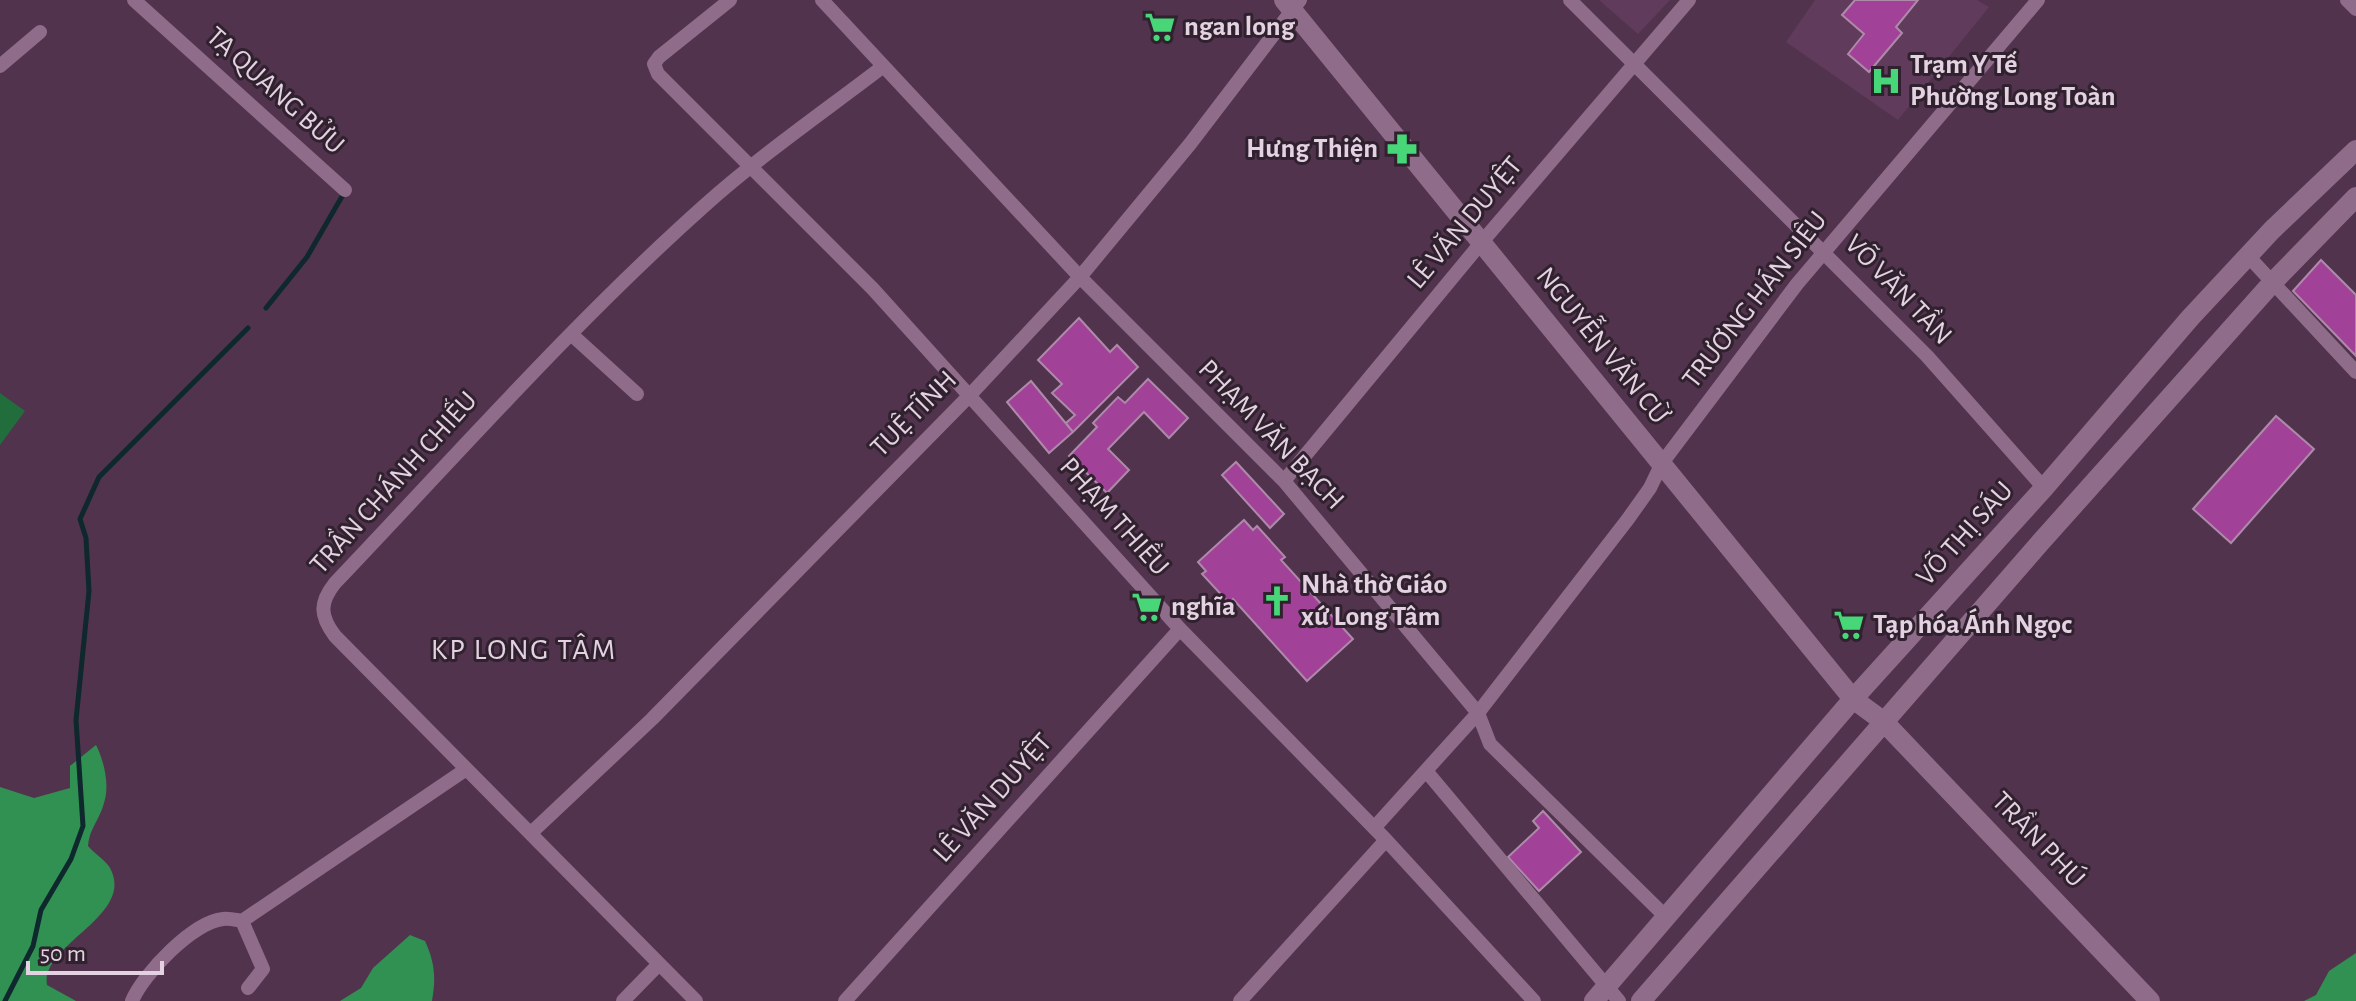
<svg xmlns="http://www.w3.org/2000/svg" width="2356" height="1001" font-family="'Alegreya Sans',sans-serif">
<rect width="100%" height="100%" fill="#52334e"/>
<!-- built -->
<path fill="#603b5b" d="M 1599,0 L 1670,0 L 1638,34 Z
M 1815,0 L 1977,0 L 1989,7 L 1898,120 L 1786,42 Z"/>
<!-- green -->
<path fill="#216d3b" d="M 0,393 L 25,411 L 0,445 Z"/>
<!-- forest -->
<path fill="#319152" d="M 96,745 C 104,761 110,785 104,803 C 100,819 89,829 88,846 C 94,853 106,861 110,868 C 136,916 40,944 47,985 L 76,1001 L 0,1001 L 0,787 L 34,798 L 70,788 L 70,766 Z
M 410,935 L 425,941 C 435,963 436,978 432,1001 L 340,1001 L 361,988 L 373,968 Z
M 2356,953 L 2356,1001 L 2304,1001 L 2316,995 L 2329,971 Z"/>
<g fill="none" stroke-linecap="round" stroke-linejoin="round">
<!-- stream -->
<path stroke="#0e282d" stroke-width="5" d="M 266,308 L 307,257 L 344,193
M 5,1001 L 33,946 L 41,910 L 71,859 L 83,826 L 76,720 L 89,591 L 86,538 L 80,519 L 99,477 L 248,328"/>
</g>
<!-- building -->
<path fill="#a14298" stroke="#ae8aa9" stroke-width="2" d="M 1855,0 L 1918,0 L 1896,27 L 1902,33 L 1869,72 L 1848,54 L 1864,34 L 1842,15 Z
M 2321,260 L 2356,295 L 2356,356 L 2293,291 Z
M 1079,318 L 1110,352 L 1117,345 L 1138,367 L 1073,432 L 1066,423 L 1075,415 L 1052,393 L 1062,384 L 1038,360 Z
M 1148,379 L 1188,418 L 1169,438 L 1144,412 L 1108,449 L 1129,470 L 1107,493 L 1069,456 L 1097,427 L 1093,423 L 1118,397 L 1125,403 Z
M 1031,381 L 1073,432 L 1049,453 L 1007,402 Z
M 2276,416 L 2314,449 L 2231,543 L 2193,509 Z
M 1236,462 L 1284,514 L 1270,528 L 1222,475 Z
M 1244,520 L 1253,530 L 1257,526 L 1285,557 L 1281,560 L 1353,639 L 1307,681 L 1233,599 L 1229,603 L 1202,574 L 1206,571 L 1198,562 Z
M 1543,811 L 1581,852 L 1539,891 L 1508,857 L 1539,828 L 1533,821 Z"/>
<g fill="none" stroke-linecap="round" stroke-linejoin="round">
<!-- street -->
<path stroke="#8f6d8a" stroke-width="14" d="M 134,0 L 345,190
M 730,0 L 659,57 L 654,64 L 658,74 L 873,289 L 1180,629 L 1386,840 L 1534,1001
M 822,0 L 1080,277 L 1284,481 L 1478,713 L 1490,744 L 1666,917
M 1570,0 L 1927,356 L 2044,488
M 2347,0 L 2356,9
M 0,66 L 40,32
M 2248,256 L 2356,372
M 571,334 L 637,394
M 1284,481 L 1481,243 L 1689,0
M 1427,772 L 1619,1001
M 1374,828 L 1478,713 L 1628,519 L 1650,488 L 1662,463 L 1797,284 L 2038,0
M 531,833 L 652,719 L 970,395 L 1080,277 L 1190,144 L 1300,0
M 242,921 L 465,770
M 132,1001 C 143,974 193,922 223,919 C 229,918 236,920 242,921 L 263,969 L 248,988
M 623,1001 L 658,965
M 696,1001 L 335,636 C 320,616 319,603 335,583 C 456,456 573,323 704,206 C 760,156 822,113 881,68
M 845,1001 L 1180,629
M 1240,1001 L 1386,840"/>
<!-- secondary -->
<path stroke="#8f6d8a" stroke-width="20" d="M 1284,0 L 1853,699 L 1883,721 L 2150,1001
M 1594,1001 L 1853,699 L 2044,488 L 2190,318 L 2272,230 L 2356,150
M 1641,1001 L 2039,544 L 2273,282 L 2356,197"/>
</g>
<!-- icons -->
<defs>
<g id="supermarket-bare" transform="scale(2.4)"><path d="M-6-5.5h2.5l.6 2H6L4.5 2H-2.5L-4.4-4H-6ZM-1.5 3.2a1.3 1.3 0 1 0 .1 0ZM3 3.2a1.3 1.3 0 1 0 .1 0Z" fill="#47d779" stroke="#2f212d" stroke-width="2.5" paint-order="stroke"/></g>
<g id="hospital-bare" transform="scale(2.4)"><path d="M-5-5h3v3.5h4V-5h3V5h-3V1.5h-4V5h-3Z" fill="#47d779" stroke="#2f212d" stroke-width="2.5" paint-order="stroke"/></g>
<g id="pharmacy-bare" transform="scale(2.4)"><path d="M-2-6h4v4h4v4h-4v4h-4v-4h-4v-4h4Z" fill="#47d779" stroke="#2f212d" stroke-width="2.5" paint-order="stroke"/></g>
<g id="church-bare" transform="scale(2.4)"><path d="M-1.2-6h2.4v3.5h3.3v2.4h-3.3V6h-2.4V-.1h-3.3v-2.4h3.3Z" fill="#47d779" stroke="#2f212d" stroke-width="2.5" paint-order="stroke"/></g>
</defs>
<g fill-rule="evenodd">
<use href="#supermarket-bare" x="1160" y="27"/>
<use href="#hospital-bare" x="1886" y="81"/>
<use href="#pharmacy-bare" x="1402" y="149"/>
<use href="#church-bare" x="1277" y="601"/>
<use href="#supermarket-bare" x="1147" y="607"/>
<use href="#supermarket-bare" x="1849" y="625"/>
</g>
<g text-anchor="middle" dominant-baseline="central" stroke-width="6" stroke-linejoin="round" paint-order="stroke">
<!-- poi labels -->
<g font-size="28" font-weight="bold" fill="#e4d1e1" stroke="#2f212d" text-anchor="start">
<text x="1184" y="27">ngan long</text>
<text x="1910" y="65">Trạm Y Tế<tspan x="1910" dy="32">Phường Long Toàn</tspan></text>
<text x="1378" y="149" text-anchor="end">Hưng Thiện</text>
<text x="1301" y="585">Nhà thờ Giáo<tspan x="1301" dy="32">xứ Long Tâm</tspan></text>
<text x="1171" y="607">nghĩa</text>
<text x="1873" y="625">Tạp hóa Ánh Ngọc</text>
</g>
<!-- street labels -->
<g font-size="28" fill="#e4d1e1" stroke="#2f212d">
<text transform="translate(275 91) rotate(42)">TẠ QUANG BỬU</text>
<text transform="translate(1465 223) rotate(-50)">LÊ VĂN DUYỆT</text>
<text transform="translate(1898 290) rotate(46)">VÕ VĂN TẦN</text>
<text transform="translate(1755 300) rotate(-52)">TRƯƠNG HÁN SIÊU</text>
<text transform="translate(1602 346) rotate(51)">NGUYỄN VĂN CỪ</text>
<text transform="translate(914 414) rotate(-45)">TUỆ TĨNH</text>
<text transform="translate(1271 435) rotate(46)">PHẠM VĂN BẠCH</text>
<text transform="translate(394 483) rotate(-48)">TRẦN CHÁNH CHIẾU</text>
<text transform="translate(1114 517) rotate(48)">PHẠM THIỀU</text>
<text transform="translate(1965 534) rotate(-48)">VÕ THỊ SÁU</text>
<text transform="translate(993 798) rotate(-48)">LÊ VĂN DUYỆT</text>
<text transform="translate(2038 840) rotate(46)">TRẦN PHÚ</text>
</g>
<!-- neighbourhood labels -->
<g font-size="30" letter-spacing="2" fill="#e4d1e1" stroke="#2f212d">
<text x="524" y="650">KP LONG TÂM</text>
</g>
</g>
<!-- scale -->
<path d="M28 961v12h134v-12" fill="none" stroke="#e4d1e1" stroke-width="4"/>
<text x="40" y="961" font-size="24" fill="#e4d1e1" stroke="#2f212d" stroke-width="6" paint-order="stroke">50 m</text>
</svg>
